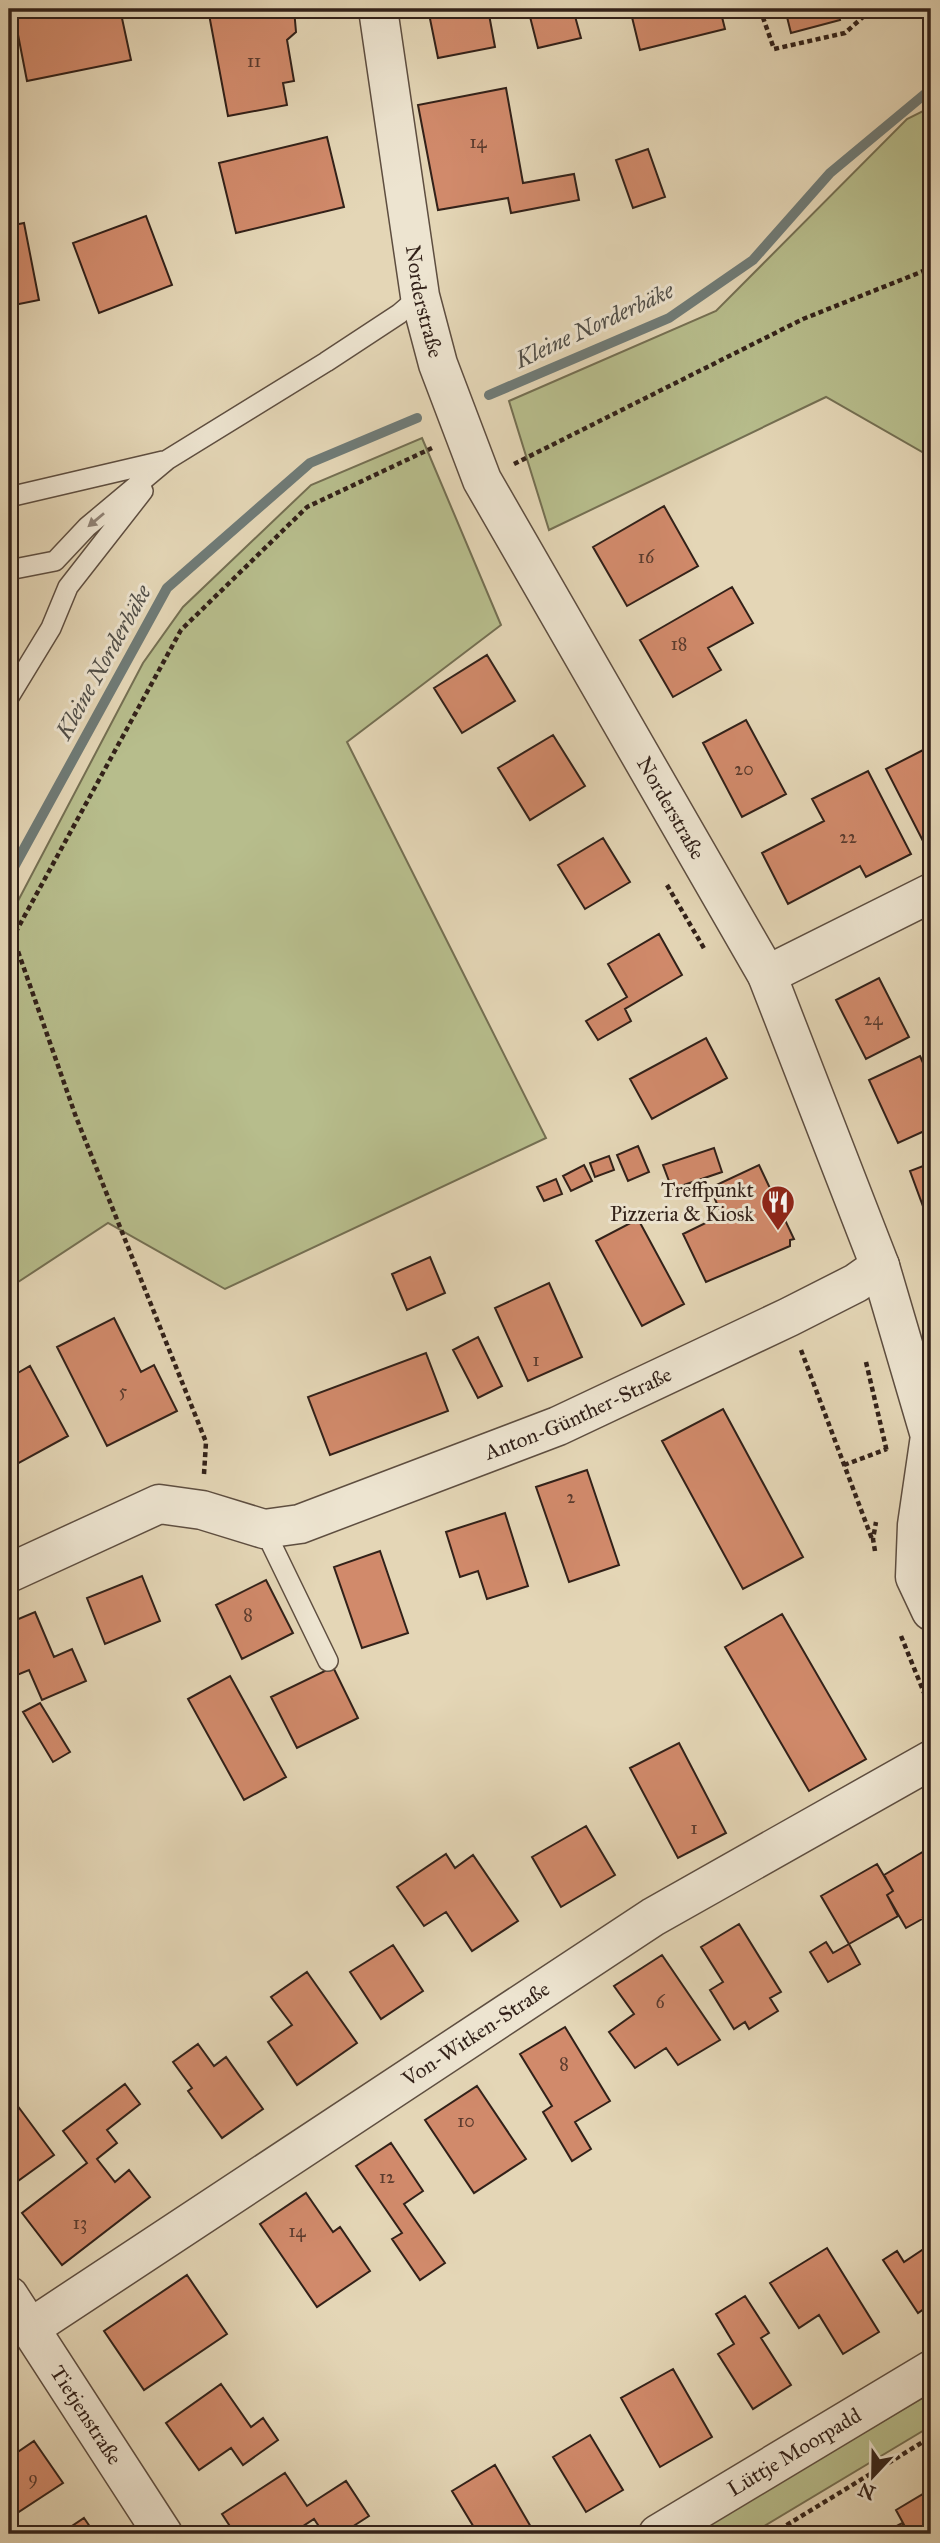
<svg xmlns="http://www.w3.org/2000/svg" width="940" height="2543" font-family="'IM FELL Great Primer',serif">
<rect width="100%" height="100%" fill="#e4d6b6"/>
<filter id="stains"><feTurbulence type="fractalNoise" baseFrequency=".00286" numOctaves="4"/><feColorMatrix values="0 0 0 0 .2 0 0 0 0 .09 0 0 0 0 .02 0 0 0 .5 -.17"/></filter>
<radialGradient id="worn" r=".72"><stop offset=".6" stop-color="#630" stop-opacity="0"/><stop offset="1" stop-color="#630" stop-opacity=".3"/></radialGradient>
<!-- green -->
<path fill="#b7bd8c" stroke="#746f52" stroke-width="2" d="M 931,107 L 931,457 L 826,397 L 549,530 L 509,401 L 716,311 L 907,119 Z
M 422,438 L 501,625 L 347,742 L 546,1138 L 225,1289 L 108,1223 L 9,1288 L 9,918 L 143,663 L 183,607 L 311,485 Z
M 931,2393 L 931,2426 L 751,2534 L 692,2534 Z"/>
<g fill="none" stroke-linecap="round" stroke-linejoin="round">
<!-- stream -->
<path stroke="#6f7b77" stroke-width="10" d="M 489,395 L 669,318 L 753,260 L 830,173 L 931,89
M 9,876 L 167,588 L 310,463 L 417,418"/>
</g>
<!-- building -->
<path fill="#d18a6b" stroke="#322119" stroke-width="2" d="M 13,9 L 120,9 L 131,60 L 27,81 Z
M 208,9 L 294,9 L 296,32 L 287,40 L 294,81 L 283,83 L 287,105 L 228,116 Z
M 428,9 L 488,9 L 495,47 L 438,58 Z
M 528,9 L 573,9 L 581,38 L 538,48 Z
M 630,9 L 720,9 L 725,29 L 640,50 Z
M 785,9 L 837,9 L 840,20 L 791,33 Z
M 506,88 L 523,183 L 574,174 L 579,200 L 511,213 L 508,198 L 438,210 L 418,105 Z
M 327,137 L 344,207 L 236,233 L 219,163 Z
M 648,149 L 665,197 L 633,208 L 616,160 Z
M 146,216 L 172,285 L 99,313 L 73,243 Z
M 24,223 L 39,300 L 9,306 L 9,226 Z
M 664,506 L 698,566 L 627,606 L 593,547 Z
M 732,587 L 753,623 L 708,648 L 721,670 L 673,697 L 640,640 Z
M 487,655 L 515,701 L 462,733 L 434,688 Z
M 746,720 L 786,794 L 742,817 L 703,743 Z
M 553,735 L 585,786 L 530,820 L 498,768 Z
M 931,746 L 931,840 L 924,843 L 886,769 Z
M 868,771 L 911,854 L 866,877 L 860,866 L 788,904 L 762,853 L 824,821 L 812,799 Z
M 603,838 L 630,882 L 585,909 L 558,865 Z
M 659,934 L 682,975 L 625,1009 L 631,1021 L 598,1040 L 586,1021 L 627,997 L 608,964 Z
M 879,978 L 909,1037 L 866,1059 L 836,1000 Z
M 706,1038 L 727,1078 L 652,1119 L 630,1079 Z
M 920,1056 L 931,1081 L 931,1128 L 898,1143 L 869,1080 Z
M 638,1146 L 649,1172 L 628,1181 L 617,1155 Z
M 714,1148 L 722,1172 L 672,1189 L 663,1165 Z
M 609,1156 L 614,1170 L 595,1177 L 590,1163 Z
M 931,1163 L 931,1228 L 910,1171 Z
M 584,1165 L 592,1181 L 571,1191 L 563,1176 Z
M 759,1165 L 794,1239 L 790,1240 L 790,1246 L 706,1282 L 683,1234 L 722,1215 L 710,1188 Z
M 556,1179 L 562,1194 L 544,1201 L 537,1187 Z
M 638,1219 L 684,1304 L 642,1326 L 596,1241 Z
M 430,1257 L 445,1293 L 407,1310 L 392,1274 Z
M 549,1283 L 582,1357 L 528,1381 L 495,1308 Z
M 114,1318 L 141,1372 L 154,1365 L 177,1411 L 107,1446 L 57,1347 Z
M 478,1337 L 502,1386 L 478,1398 L 453,1350 Z
M 426,1353 L 448,1411 L 330,1455 L 308,1397 Z
M 30,1366 L 68,1436 L 17,1464 L 9,1449 L 9,1378 Z
M 723,1409 L 803,1557 L 743,1589 L 662,1441 Z
M 587,1470 L 619,1565 L 569,1582 L 536,1487 Z
M 505,1513 L 528,1586 L 487,1599 L 478,1571 L 460,1577 L 446,1532 Z
M 380,1551 L 408,1633 L 362,1648 L 334,1567 Z
M 142,1576 L 160,1621 L 105,1644 L 87,1598 Z
M 266,1580 L 293,1633 L 242,1659 L 216,1605 Z
M 35,1612 L 54,1657 L 72,1649 L 86,1681 L 42,1700 L 29,1670 L 17,1675 L 9,1657 L 9,1623 Z
M 782,1614 L 866,1759 L 809,1791 L 725,1647 Z
M 333,1667 L 358,1718 L 297,1748 L 271,1697 Z
M 230,1676 L 286,1777 L 244,1800 L 188,1699 Z
M 40,1703 L 70,1752 L 53,1762 L 23,1712 Z
M 679,1743 L 726,1833 L 678,1858 L 630,1768 Z
M 586,1826 L 615,1875 L 561,1907 L 532,1857 Z
M 931,1847 L 931,1914 L 906,1928 L 887,1895 L 893,1891 L 884,1875 Z
M 446,1854 L 455,1868 L 473,1855 L 518,1921 L 472,1951 L 446,1912 L 424,1926 L 397,1887 Z
M 877,1864 L 893,1891 L 887,1895 L 898,1916 L 849,1944 L 821,1896 Z
M 931,1914 L 931,1934 L 923,1918 Z
M 739,1924 L 781,1992 L 770,1998 L 778,2011 L 749,2029 L 745,2022 L 734,2029 L 710,1990 L 723,1982 L 701,1947 Z
M 826,1942 L 833,1953 L 849,1944 L 860,1964 L 828,1982 L 810,1952 Z
M 393,1945 L 423,1991 L 381,2019 L 350,1972 Z
M 662,1955 L 720,2040 L 678,2065 L 666,2048 L 635,2068 L 609,2032 L 634,2014 L 614,1986 Z
M 307,1972 L 357,2043 L 297,2085 L 268,2042 L 292,2025 L 271,1997 Z
M 565,2027 L 610,2101 L 575,2122 L 591,2149 L 572,2161 L 543,2112 L 552,2106 L 520,2054 Z
M 198,2044 L 214,2066 L 226,2057 L 263,2109 L 222,2138 L 188,2091 L 192,2088 L 173,2062 Z
M 125,2084 L 140,2104 L 107,2130 L 117,2143 L 97,2159 L 115,2182 L 129,2170 L 150,2197 L 62,2265 L 22,2213 L 87,2163 L 63,2131 Z
M 477,2086 L 526,2159 L 474,2193 L 425,2120 Z
M 14,2101 L 54,2155 L 11,2186 L 9,2105 Z
M 391,2143 L 423,2191 L 404,2204 L 445,2263 L 420,2280 L 392,2239 L 402,2233 L 356,2166 Z
M 306,2193 L 333,2232 L 340,2227 L 370,2271 L 317,2307 L 260,2224 Z
M 931,2244 L 931,2304 L 918,2313 L 883,2260 L 897,2251 L 904,2262 Z
M 827,2248 L 879,2332 L 843,2354 L 819,2315 L 799,2328 L 770,2283 Z
M 187,2275 L 227,2334 L 144,2390 L 104,2331 Z
M 745,2296 L 769,2333 L 761,2338 L 791,2385 L 753,2409 L 718,2354 L 734,2344 L 716,2314 Z
M 673,2369 L 712,2437 L 660,2467 L 621,2398 Z
M 221,2384 L 251,2427 L 263,2418 L 278,2440 L 243,2465 L 231,2448 L 199,2470 L 166,2423 Z
M 590,2435 L 623,2490 L 586,2512 L 553,2457 Z
M 34,2441 L 63,2483 L 14,2515 L 9,2507 L 9,2458 Z
M 495,2465 L 535,2534 L 478,2534 L 452,2491 Z
M 285,2473 L 307,2506 L 346,2481 L 369,2516 L 341,2534 L 324,2534 L 314,2519 L 291,2534 L 235,2534 L 222,2514 Z
M 923,2494 L 931,2509 L 931,2533 L 909,2534 L 896,2510 Z
M 84,2518 L 95,2534 L 60,2534 Z
M 902,2523 L 908,2534 L 882,2534 Z"/>
<g fill="none" stroke-linecap="round" stroke-linejoin="round">
<!-- service casing -->
<g stroke="#5e4e40" stroke-width="22">
<path id="service" d="M 9,497 L 163,461
M 9,570 L 55,561 L 87,527 L 167,460 L 326,362 L 399,314 L 420,296
M 9,697 L 51,628 L 68,587 L 143,491
M 264,1529 L 328,1661"/>
</g>
<!-- minor casing -->
<g stroke="#5e4e40" stroke-width="41">
<g id="minor">
<path id="s1" d="M 378,9 L 420,296 L 438,364 L 482,480 L 767,975 L 880,1266 L 930,1436 L 917,1525 L 915,1577 L 931,1611"/>
<path d="M 767,975 L 931,893"/>
<path id="s2" d="M 9,1573 L 159,1504 L 202,1510 L 264,1529 L 300,1524 L 558,1426 L 789,1317 L 856,1283 L 880,1266"/>
<path id="s3" d="M 9,2296 L 163,2534"/>
<path id="s4" d="M 32,2327 L 653,1917 L 931,1760"/>
<path id="s5" d="M 658,2534 L 931,2370"/>
</g>
</g>
<!-- path -->
<path stroke="#322119" stroke-width="4.5" stroke-dasharray="5 3.5" stroke-linecap="butt" d="M 760,9 L 774,49 L 845,33 L 872,9
M 514,464 L 803,319 L 931,268
M 667,885 L 705,950
M 801,1350 L 872,1539
M 866,1362 L 887,1452
M 844,1465 L 887,1449
M 204,1474 L 206,1442 L 76,1117 L 13,937 L 181,630 L 307,507 L 432,448
M 875,1551 L 873,1539 L 876,1522
M 901,1636 L 931,1710
M 772,2534 L 931,2437"/>
<!-- service -->
<use href="#service" stroke="#ede4d0" stroke-width="19"/>
<!-- minor -->
<use href="#minor" stroke="#ede4d0" stroke-width="38"/>
</g>
<!-- one-way arrows -->
<defs><path id="oneway-solid" d="M-6-.8H1V-3.2L6.5 0L1 3.2V.8H-6Z" transform="scale(1.75)"/></defs>
<use fill="#908274" href="#oneway-solid" transform="translate(96 520) rotate(140)"/>
<!-- icons -->
<defs>
<g id="restaurant-pin" transform="scale(1.75)"><path d="M0 17L-7.5 6A9.5 9.5 0 1 1 7.5 6Z" fill="#8f2418" stroke="#ede4d0"/><path d="M-5-6h1v4h1v-4h1v4h1v-4h1v5L-1.5 .5V6h-2V.5L-5-1ZM5-6V6H3V1.5H1.5Q1.5-4 5-6Z" fill="#fff"/></g>
</defs>
<g fill-rule="evenodd">
<use href="#restaurant-pin" x="778" y="1202"/>
</g>
<g text-anchor="middle" dominant-baseline="central" stroke-width="6" stroke-linejoin="round" paint-order="stroke">
<!-- number labels -->
<g font-size="18" fill="#5a3b2e">
<text x="254" y="61">11</text>
<text x="478" y="142">14</text>
<text x="646" y="557">16</text>
<text x="679" y="644">18</text>
<text x="744" y="769">20</text>
<text x="848" y="837">22</text>
<text x="873" y="1019">24</text>
<text x="536" y="1360">1</text>
<text x="123" y="1391">5</text>
<text x="571" y="1497">2</text>
<text x="248" y="1615">8</text>
<text x="694" y="1828">1</text>
<text x="660" y="2002">6</text>
<text x="564" y="2064">8</text>
<text x="466" y="2121">10</text>
<text x="387" y="2177">12</text>
<text x="80" y="2223">13</text>
<text x="297" y="2231">14</text>
<text x="33" y="2478">9</text>
</g>
<!-- street labels -->
<g font-size="21" fill="#322119" stroke="#ede4d0">
<text stroke="none"><textPath href="#s1" startOffset="296">Norderstraße</textPath></text>
<text stroke="none"><textPath href="#s1" startOffset="863">Norderstraße</textPath></text>
<text stroke="none"><textPath href="#s2" startOffset="609">Anton-Günther-Straße</textPath></text>
<text stroke="none"><textPath href="#s4" startOffset="532">Von-Witken-Straße</textPath></text>
<text stroke="none"><textPath href="#s3" startOffset="142">Tietjenstraße</textPath></text>
<text stroke="none"><textPath href="#s5" startOffset="159">Lüttje Moorpadd</textPath></text>
</g>
<!-- poi labels -->
<g font-size="21" fill="#322119" stroke="#ede4d0" text-anchor="end">
<text x="754" y="1190">Treffpunkt<tspan x="754" dy="24">Pizzeria &amp; Kiosk</tspan></text>
</g>
<!-- water labels -->
<g font-size="23" font-style="italic" fill="#504e48" stroke="#ede4d0">
<text transform="translate(594 325) rotate(-25)">Kleine Norderbäke</text>
<text transform="translate(103 662) rotate(-61)">Kleine Norderbäke</text>
</g>
</g>
<!-- margin -->
<rect width="940" height="2543" fill="none" stroke="#e4d6b6" stroke-width="35"/>
<rect x="10" y="10" width="919" height="2522" fill="none" stroke="#322119" stroke-width="3.5"/>
<rect x="18" y="18" width="905" height="2508" fill="none" stroke="#322119" stroke-width="2"/>
<!-- north arrow -->
<g transform="translate(873 2476) rotate(202)" stroke="#ede4d0" stroke-width="5" paint-order="stroke">
<path d="M0-5L12 26L0 18L-12 26Z" fill="#322119"/>
<text y="-10" font-size="19" font-weight="bold" text-anchor="middle" fill="#322119">N</text>
</g>
<rect width="100%" height="100%" filter="url(#stains)"/>
<rect width="100%" height="100%" fill="url(#worn)"/>
</svg>
